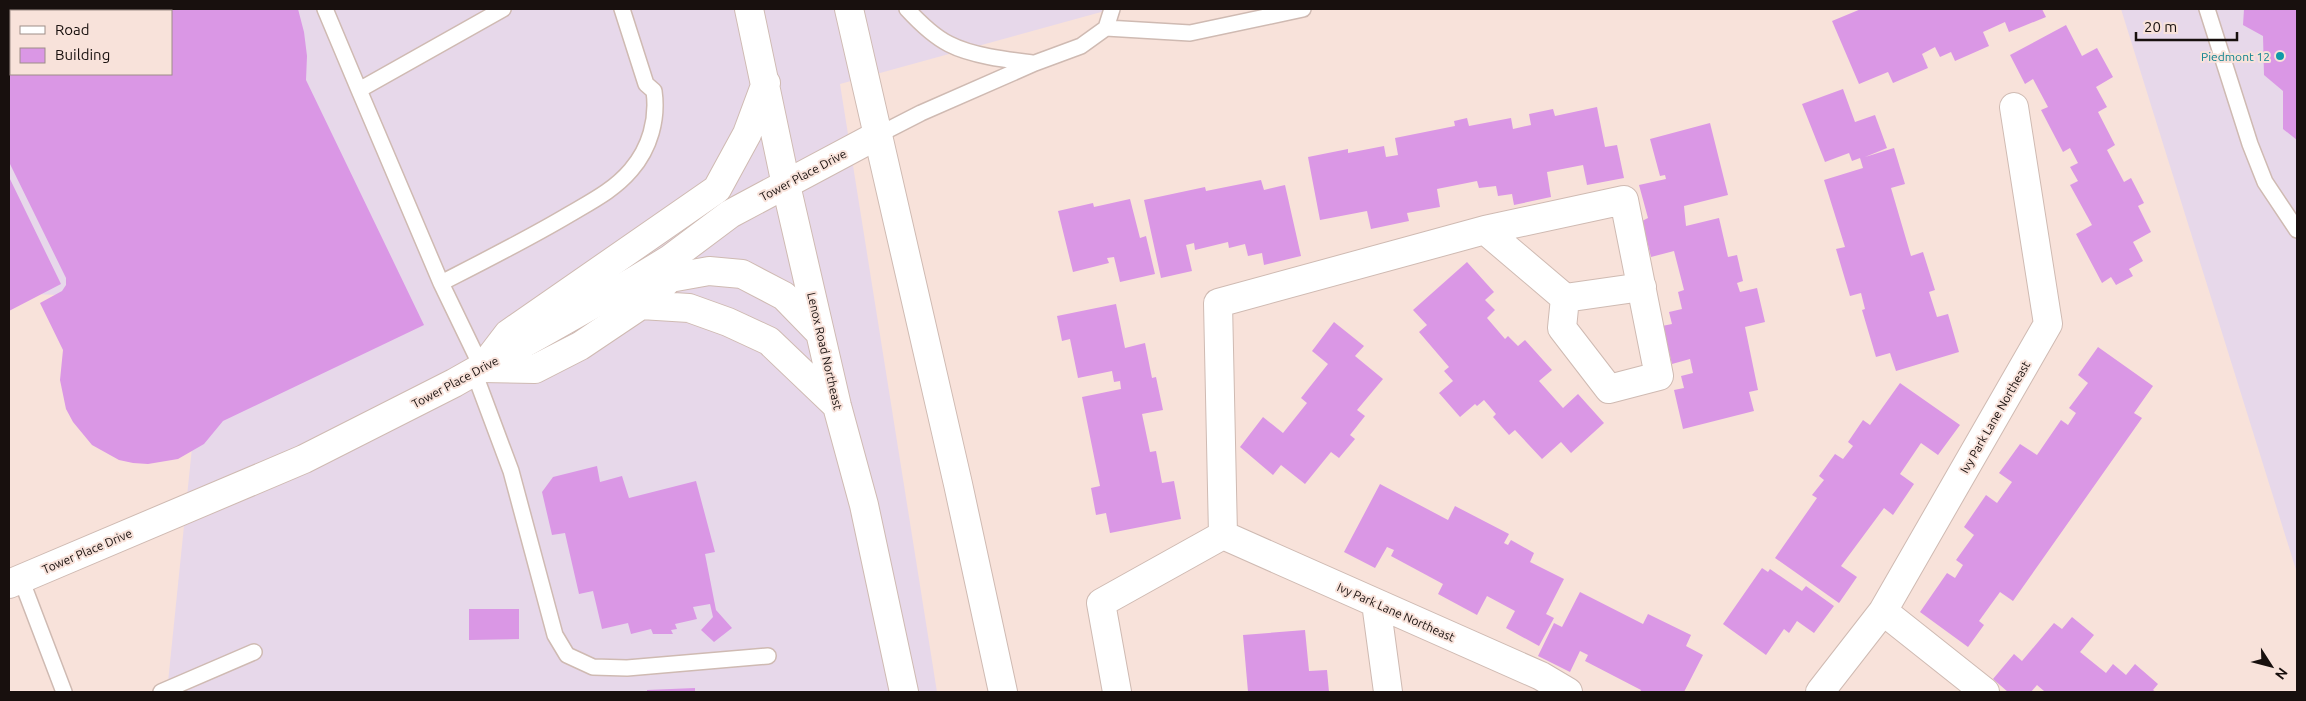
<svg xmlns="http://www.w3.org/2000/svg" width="2306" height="701" font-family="Ubuntu,sans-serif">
<rect width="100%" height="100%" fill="#f8e2da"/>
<!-- commercial -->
<path fill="#e7d8ea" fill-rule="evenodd" d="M 9,9 L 1112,9 L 840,84 L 937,692 L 167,692 L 207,301 L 9,293 ZM 11,11 L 171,11 L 171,74 L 11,74 Z
M 2121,9 L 2297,9 L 2297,573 L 2150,102 Z"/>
<!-- building -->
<path fill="#da97e5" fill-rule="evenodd" d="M 9,9 L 298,9 L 304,32 L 307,56 L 306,80 L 424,325 L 223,421 L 204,444 L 178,459 L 148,464 L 133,463 L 119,460 L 92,445 L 73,422 L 66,409 L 60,380 L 63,350 L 40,303 L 62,291 L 66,285 L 66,278 L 9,162 ZM 11,11 L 171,11 L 171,74 L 11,74 Z
M 1861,9 L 2042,9 L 2046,17 L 2009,32 L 2005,22 L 1983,32 L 1989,46 L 1955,61 L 1951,52 L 1940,57 L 1935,47 L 1922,54 L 1928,68 L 1893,83 L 1888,72 L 1859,84 L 1832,21 Z
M 2244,9 L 2297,9 L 2297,140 L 2283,129 L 2283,91 L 2264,75 L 2263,36 L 2243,25 Z
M 2066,25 L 2082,56 L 2097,48 L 2113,77 L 2096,87 L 2107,107 L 2098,112 L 2115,145 L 2107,150 L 2124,182 L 2131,178 L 2144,203 L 2138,206 L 2151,232 L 2133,242 L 2143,261 L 2129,269 L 2133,276 L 2116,285 L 2111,277 L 2102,283 L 2076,234 L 2092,225 L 2070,185 L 2078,181 L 2070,167 L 2078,163 L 2070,148 L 2063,152 L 2041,110 L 2048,107 L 2033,79 L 2025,84 L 2010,55 Z
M 1843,89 L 1855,122 L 1875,115 L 1887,148 L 1865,157 L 1894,148 L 1905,184 L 1891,188 L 1911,256 L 1923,252 L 1935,290 L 1929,292 L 1937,317 L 1948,314 L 1959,352 L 1896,371 L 1890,353 L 1876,357 L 1862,310 L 1865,309 L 1861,293 L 1850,296 L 1836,249 L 1845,247 L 1824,180 L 1863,168 L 1860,158 L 1852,161 L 1849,153 L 1825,162 L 1802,104 Z
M 1597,107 L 1605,147 L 1617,145 L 1624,178 L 1587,185 L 1583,165 L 1547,172 L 1551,197 L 1514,205 L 1512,194 L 1498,196 L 1496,186 L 1479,188 L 1477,181 L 1437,189 L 1440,207 L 1407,213 L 1409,221 L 1371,229 L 1367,211 L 1320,220 L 1308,157 L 1348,149 L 1348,153 L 1384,146 L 1386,157 L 1398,155 L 1395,138 L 1455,126 L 1454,121 L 1467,118 L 1469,126 L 1511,118 L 1513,129 L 1531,125 L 1529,114 L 1553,109 L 1555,116 Z
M 1710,123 L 1728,195 L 1684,206 L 1686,226 L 1719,218 L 1728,257 L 1737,255 L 1743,281 L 1737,283 L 1740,292 L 1757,288 L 1765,322 L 1745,327 L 1758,390 L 1749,392 L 1754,411 L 1683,429 L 1674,390 L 1684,388 L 1681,376 L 1693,373 L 1690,359 L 1672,364 L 1662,326 L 1672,324 L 1669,312 L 1682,309 L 1678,292 L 1684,290 L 1674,251 L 1651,257 L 1642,221 L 1648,218 L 1639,185 L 1666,179 L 1665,175 L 1660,176 L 1650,139 Z
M 9,177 L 61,284 L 9,311 Z
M 1261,180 L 1264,190 L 1285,185 L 1301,256 L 1264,265 L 1262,253 L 1248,256 L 1245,244 L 1229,248 L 1228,242 L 1195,250 L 1194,243 L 1186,245 L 1192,271 L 1161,278 L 1144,200 L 1205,187 L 1206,191 Z
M 1130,199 L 1140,238 L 1146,236 L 1155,274 L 1120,282 L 1114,257 L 1107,258 L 1109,263 L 1073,272 L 1058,211 L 1093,203 L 1094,207 Z
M 1467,262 L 1494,292 L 1485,300 L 1495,310 L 1487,318 L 1505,339 L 1508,336 L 1518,346 L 1525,340 L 1552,370 L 1539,381 L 1563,408 L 1578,394 L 1604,423 L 1571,453 L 1561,442 L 1542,459 L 1515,430 L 1509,435 L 1493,417 L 1496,414 L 1484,400 L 1477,406 L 1475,404 L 1460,417 L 1439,393 L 1453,381 L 1444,371 L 1449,367 L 1419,332 L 1427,325 L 1413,310 Z
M 1116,304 L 1125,348 L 1145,343 L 1152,378 L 1156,377 L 1163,410 L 1142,414 L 1150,452 L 1156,451 L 1162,483 L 1174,481 L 1181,519 L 1110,533 L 1106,513 L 1096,515 L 1091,488 L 1100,486 L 1082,397 L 1121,389 L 1120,381 L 1114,382 L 1112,371 L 1078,378 L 1070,339 L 1062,341 L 1057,316 Z
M 1334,322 L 1364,346 L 1355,356 L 1383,379 L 1357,410 L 1365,416 L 1350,435 L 1355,439 L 1339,458 L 1331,452 L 1305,484 L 1281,465 L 1273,475 L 1240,447 L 1263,417 L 1283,433 L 1307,403 L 1301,398 L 1328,364 L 1312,351 Z
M 2098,347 L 2153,386 L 2134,413 L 2142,418 L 2013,601 L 2000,592 L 1979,621 L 1984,625 L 1968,647 L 1920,612 L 1947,573 L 1955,578 L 1963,565 L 1956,560 L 1974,535 L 1964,527 L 1986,495 L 1997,503 L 2012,482 L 1999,473 L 2020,444 L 2037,455 L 2061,420 L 2068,425 L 2076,413 L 2069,408 L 2088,383 L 2078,375 Z
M 1900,383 L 1960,425 L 1938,455 L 1921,443 L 1900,474 L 1914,484 L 1893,515 L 1884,508 L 1841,566 L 1857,577 L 1839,603 L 1775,558 L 1817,498 L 1812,495 L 1824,480 L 1819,476 L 1835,454 L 1843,459 L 1853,446 L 1848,442 L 1863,420 L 1870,425 Z
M 597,466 L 600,482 L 622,476 L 629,498 L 696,481 L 715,552 L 705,554 L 716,610 L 732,628 L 714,642 L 701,630 L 713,617 L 710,604 L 693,607 L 697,619 L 675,624 L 677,629 L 671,630 L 673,634 L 653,634 L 651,629 L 631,634 L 628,623 L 602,629 L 593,591 L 579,594 L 565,533 L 552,535 L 542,492 L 553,477 Z
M 1380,484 L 1448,520 L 1455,506 L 1509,534 L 1504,543 L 1508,545 L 1511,540 L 1534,553 L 1530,562 L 1564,579 L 1546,614 L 1554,618 L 1539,646 L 1506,628 L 1515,611 L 1487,596 L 1477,615 L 1438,594 L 1443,584 L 1391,556 L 1394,550 L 1387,547 L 1375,568 L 1344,552 Z
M 1762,568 L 1768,572 L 1770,569 L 1802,591 L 1806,586 L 1834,606 L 1814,633 L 1797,621 L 1789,633 L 1784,629 L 1766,655 L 1723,624 Z
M 1580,592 L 1643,624 L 1648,614 L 1691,635 L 1686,646 L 1703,655 L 1684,692 L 1640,692 L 1641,690 L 1585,661 L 1588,655 L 1580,651 L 1570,672 L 1538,656 L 1554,623 L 1562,627 Z
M 469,609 L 519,609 L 519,639 L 469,640 Z
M 2072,617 L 2094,635 L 2080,652 L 2106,673 L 2113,664 L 2126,675 L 2135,664 L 2158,684 L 2153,690 L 2156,692 L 2042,692 L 2044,691 L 2037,685 L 2031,692 L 2008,692 L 1993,679 L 2014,654 L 2022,661 L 2054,623 L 2062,629 Z
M 1305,630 L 1309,671 L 1327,670 L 1329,692 L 1248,692 L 1243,635 Z
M 695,688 L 695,692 L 647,692 L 647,690 Z"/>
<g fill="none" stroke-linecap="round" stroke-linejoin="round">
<!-- service casing -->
<g stroke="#cfbab2" stroke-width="18">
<path id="service" d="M 325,9 L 359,90
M 907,9 C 919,22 933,36 949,44 C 972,56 1008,60 1033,63
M 2207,9 L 2250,144 L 2265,182 L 2297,230
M 1106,28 L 1190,33 L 1303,9
M 878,135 L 921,113 L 1035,63 L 1081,46 L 1106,28 L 1112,9
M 441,283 L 359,90 L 503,9
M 482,368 L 441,283 C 484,261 528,239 570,214 C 592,201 614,190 631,170 C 650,148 658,119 654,91 L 646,84 L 622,9
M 474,372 L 511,471 L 555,635 L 567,655 L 593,667 L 627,668 L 768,656
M 21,579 L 64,692
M 161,692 L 254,652"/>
</g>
<!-- minor casing -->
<g stroke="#cfbab2" stroke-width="30">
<path id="minor" d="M 1565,298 L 1642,287
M 1223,535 L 1541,676 L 1568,692
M 9,584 L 304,459 L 454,383 L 634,281 L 670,259 L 730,214 L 878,135
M 1376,603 L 1388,692
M 1883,611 L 1985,692
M 1117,692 L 1101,603 L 1223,535 L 1218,303 L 1485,230 L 1624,200 L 1659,376 L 1609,389 L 1562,328 L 1565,298 L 1485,230
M 1820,692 L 1883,611 L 2048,324 L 2014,107"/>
</g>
<!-- secondary casing -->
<g stroke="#cfbab2" stroke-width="30">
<path id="secondary" d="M 749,9 L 786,185 L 837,406 L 864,505 L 904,692
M 849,9 L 958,484 L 1003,692
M 641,305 L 689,308 L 728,322 L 769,341 L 837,406
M 482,368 L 508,334 L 717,189 L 747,134 L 766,83
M 482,368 L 535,369 L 580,346 L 641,305 L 670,278 L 709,271 L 742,274 L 784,296 L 820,333"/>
</g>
<!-- service -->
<use href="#service" stroke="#fff" stroke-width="15"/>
<!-- minor -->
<use href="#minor" stroke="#fff" stroke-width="28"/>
<!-- secondary -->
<use href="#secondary" stroke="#fff" stroke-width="28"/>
</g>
<!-- markers -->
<circle fill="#0f9aa8" stroke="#f8e2da" stroke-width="2" cx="2280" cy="56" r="5"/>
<g text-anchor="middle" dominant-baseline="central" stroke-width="4" stroke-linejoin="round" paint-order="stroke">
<!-- culture labels -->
<g font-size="12" fill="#0d838f" stroke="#f8e2da" text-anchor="end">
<text x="2270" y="56">Piedmont 12</text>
</g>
<!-- street labels -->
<g font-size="12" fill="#18100e" stroke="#f8e2da">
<text transform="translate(803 175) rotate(-28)">Tower Place Drive</text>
<text transform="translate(825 351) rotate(77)">Lenox Road Northeast</text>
<text transform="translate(455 382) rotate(-28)">Tower Place Drive</text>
<text transform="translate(1995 417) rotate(-60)">Ivy Park Lane Northeast</text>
<text transform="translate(87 551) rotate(-23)">Tower Place Drive</text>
<text transform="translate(1396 612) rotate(24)">Ivy Park Lane Northeast</text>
</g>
</g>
<!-- border -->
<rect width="2306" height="701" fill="none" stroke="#18100e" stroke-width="20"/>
<!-- legend -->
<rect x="10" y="10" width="162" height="65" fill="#f8e2da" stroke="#9e8e88"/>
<rect x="20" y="26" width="25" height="8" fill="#ffffff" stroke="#9e8e88"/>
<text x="55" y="35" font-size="15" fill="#18100e">Road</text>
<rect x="20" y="48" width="25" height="15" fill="#da97e5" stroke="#9e8e88"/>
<text x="55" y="60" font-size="15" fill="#18100e">Building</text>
<!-- north arrow -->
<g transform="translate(2271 666) rotate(126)" stroke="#f8e2da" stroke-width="4" paint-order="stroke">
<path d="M0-4L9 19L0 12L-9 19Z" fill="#18100e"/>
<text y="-8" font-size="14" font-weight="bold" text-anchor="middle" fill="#18100e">N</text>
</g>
<!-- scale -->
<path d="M2136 32v8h101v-8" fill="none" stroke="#18100e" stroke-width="2.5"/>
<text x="2144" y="32" font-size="15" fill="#18100e" stroke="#f8e2da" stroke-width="4" paint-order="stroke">20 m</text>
</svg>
